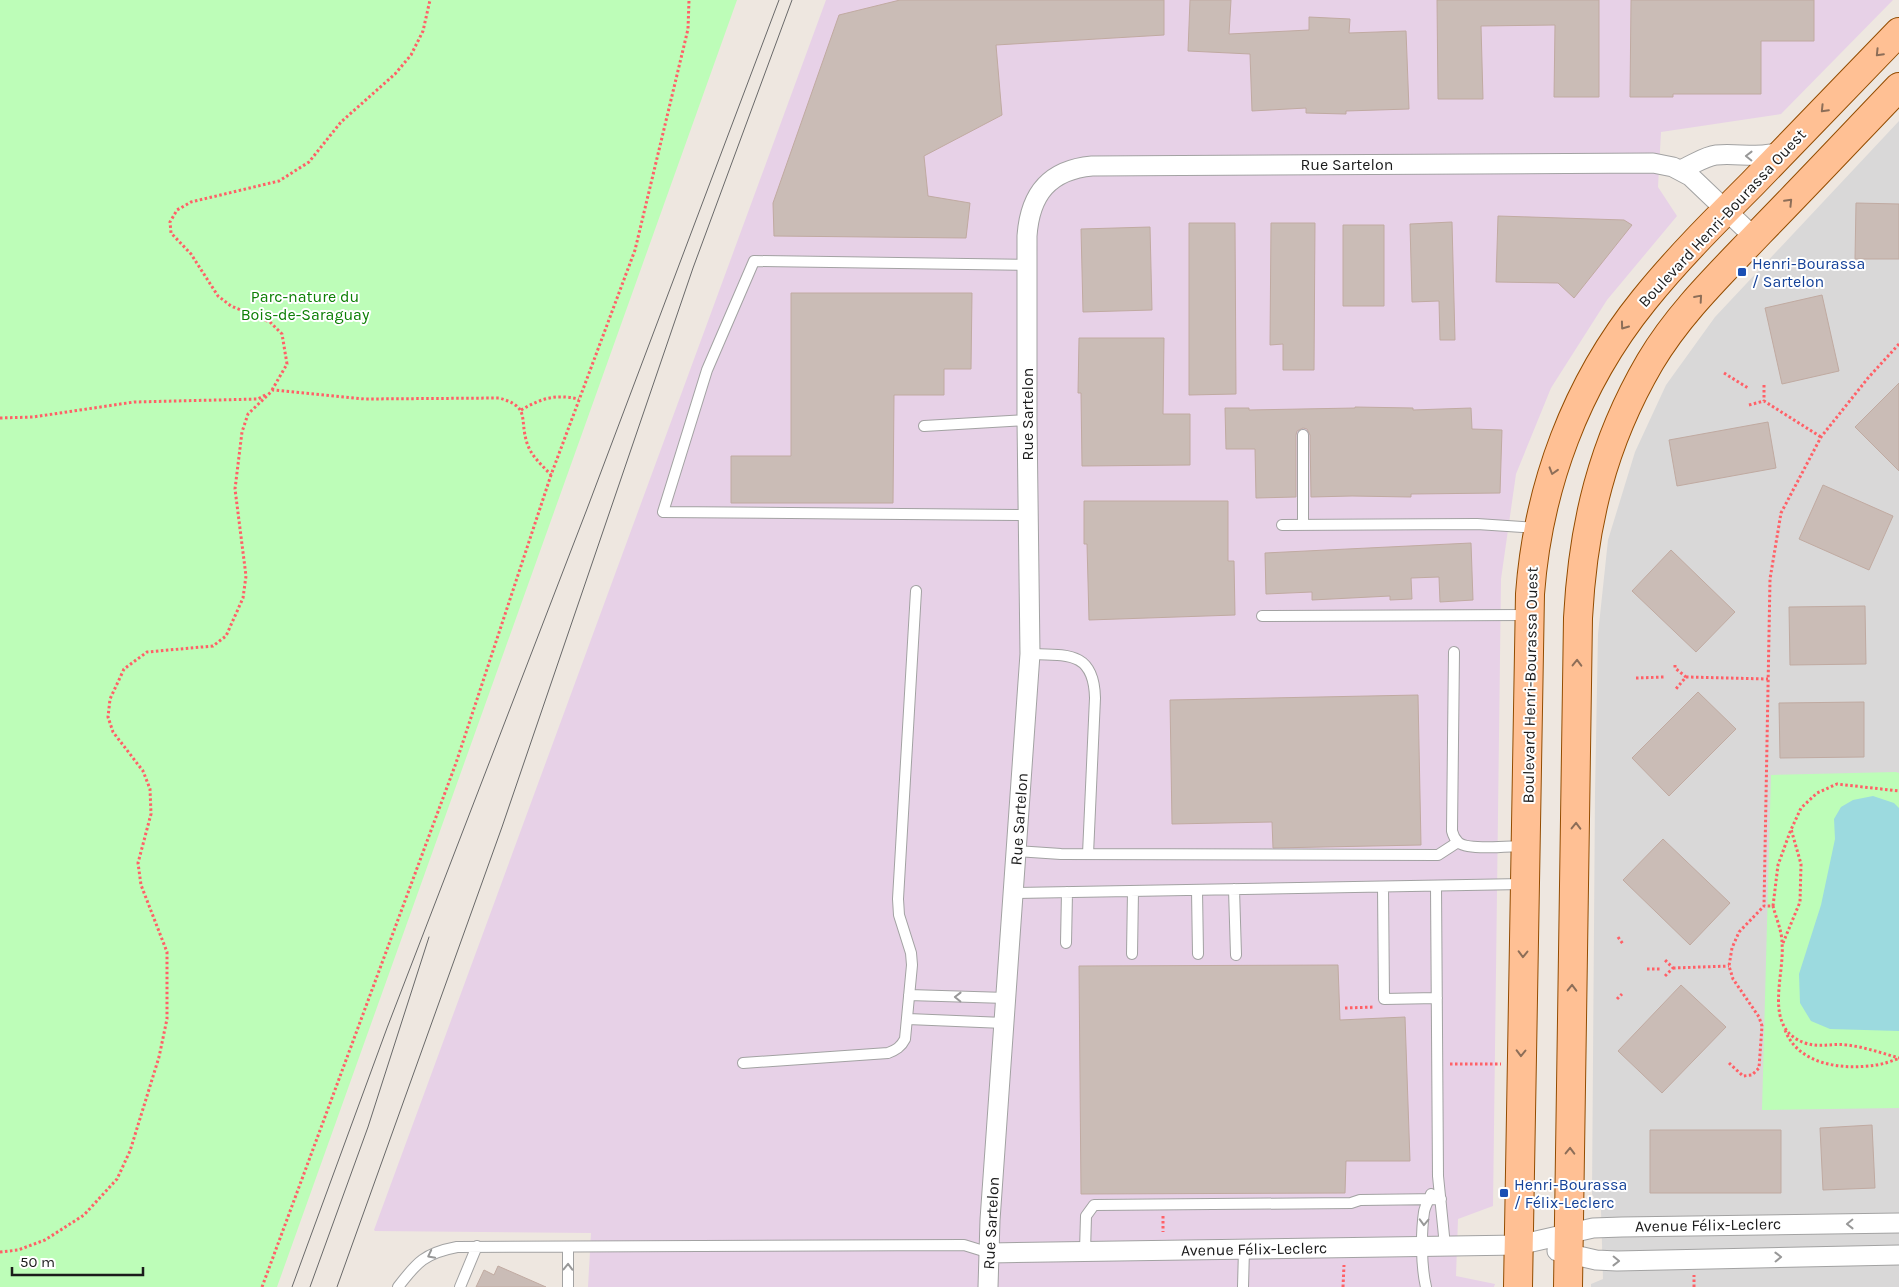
<svg xmlns="http://www.w3.org/2000/svg" width="1899" height="1287" font-family="Karla,sans-serif">
<rect width="100%" height="100%" fill="#eee7e0"/>
<!-- residential -->
<path fill="#d9d8d8" d="M 1899,121 L 1899,1287 L 1591,1287 L 1591,1284 L 1603,1279 L 1601,1210 L 1592,1194 L 1595,793 L 1598,634 L 1608,540 L 1635,452 L 1666,385 L 1715,317 Z"/>
<!-- industrial -->
<path fill="#e7d1e7" d="M 826,0 L 1893,0 L 1781,114 L 1661,132 L 1658,187 L 1677,216 L 1607,300 L 1551,388 L 1516,474 L 1501,579 L 1493,1206 L 1458,1219 L 1456,1276 L 1495,1284 L 1494,1287 L 588,1287 L 591,1233 L 375,1231 L 374,1230 Z"/>
<!-- park -->
<path fill="#bdfdb8" d="M 0,0 L 737,0 L 277,1287 L 0,1287 Z
M 1896,772 L 1899,773 L 1899,1108 L 1762,1110 L 1771,775 Z"/>
<!-- water -->
<path fill="#9cdadf" d="M 1873,796 L 1894,803 L 1899,808 L 1899,1031 L 1830,1029 L 1811,1021 L 1800,1003 L 1799,974 L 1821,905 L 1835,839 L 1834,819 L 1841,807 L 1853,800 Z"/>
<!-- building -->
<path fill="#cabcb6" stroke="#c0aaa1" d="M 900,0 L 1164,0 L 1164,35 L 996,45 L 1002,115 L 924,156 L 928,196 L 970,203 L 966,238 L 774,236 L 773,203 L 839,15 Z
M 1190,0 L 1231,0 L 1229,34 L 1309,30 L 1309,17 L 1350,19 L 1349,33 L 1406,31 L 1409,109 L 1346,111 L 1346,114 L 1306,113 L 1306,108 L 1252,111 L 1250,54 L 1188,51 Z
M 1437,0 L 1599,0 L 1599,97 L 1554,97 L 1555,25 L 1481,26 L 1483,99 L 1438,99 Z
M 1631,0 L 1814,0 L 1814,41 L 1761,41 L 1761,94 L 1673,94 L 1673,97 L 1630,97 Z
M 1856,203 L 1899,204 L 1899,259 L 1855,259 Z
M 1498,216 L 1624,220 L 1632,225 L 1574,298 L 1558,283 L 1496,282 Z
M 1452,222 L 1455,340 L 1440,340 L 1439,301 L 1412,302 L 1410,224 Z
M 1189,223 L 1235,223 L 1236,394 L 1189,395 Z
M 1271,223 L 1315,223 L 1314,370 L 1283,370 L 1283,344 L 1270,345 Z
M 1343,225 L 1384,225 L 1384,306 L 1343,306 Z
M 1150,227 L 1152,310 L 1083,312 L 1081,229 Z
M 791,293 L 972,293 L 971,369 L 944,369 L 944,395 L 894,395 L 893,503 L 731,503 L 731,456 L 791,456 Z
M 1822,295 L 1839,371 L 1782,384 L 1765,308 Z
M 1079,338 L 1164,338 L 1163,414 L 1190,414 L 1190,465 L 1082,466 L 1081,393 L 1078,393 Z
M 1899,383 L 1899,471 L 1855,427 Z
M 1355,407 L 1413,408 L 1413,410 L 1471,408 L 1472,429 L 1502,430 L 1500,493 L 1411,494 L 1411,497 L 1352,496 L 1311,497 L 1310,435 L 1307,429 L 1303,428 L 1297,431 L 1296,435 L 1296,497 L 1256,498 L 1255,449 L 1226,449 L 1225,408 L 1249,408 L 1249,410 L 1355,408 Z
M 1768,422 L 1776,468 L 1677,486 L 1669,440 Z
M 1823,485 L 1893,516 L 1869,570 L 1799,539 Z
M 1084,501 L 1228,501 L 1228,561 L 1234,561 L 1235,615 L 1089,620 L 1087,544 L 1084,544 Z
M 1471,543 L 1473,600 L 1440,602 L 1439,577 L 1411,578 L 1412,599 L 1390,600 L 1390,596 L 1312,600 L 1312,592 L 1266,594 L 1265,553 Z
M 1671,550 L 1735,612 L 1696,652 L 1632,591 Z
M 1865,606 L 1866,664 L 1790,665 L 1789,607 Z
M 1698,692 L 1736,729 L 1669,796 L 1632,758 Z
M 1418,695 L 1421,845 L 1273,848 L 1272,822 L 1172,824 L 1170,700 Z
M 1864,702 L 1864,757 L 1780,758 L 1779,703 Z
M 1663,839 L 1730,903 L 1690,945 L 1623,880 Z
M 1338,965 L 1340,1020 L 1405,1017 L 1410,1161 L 1346,1161 L 1345,1193 L 1081,1194 L 1079,966 Z
M 1681,985 L 1726,1027 L 1662,1093 L 1618,1051 Z
M 1872,1125 L 1875,1188 L 1823,1190 L 1820,1128 Z
M 1650,1130 L 1781,1130 L 1781,1193 L 1650,1193 Z
M 498,1266 L 546,1287 L 476,1287 L 484,1270 L 494,1275 Z"/>
<g fill="none" stroke-linecap="round" stroke-linejoin="round">
<!-- service casing -->
<g stroke="#a2a2a2" stroke-width="12">
<path id="service" d="M 1027,265 L 754,261 L 707,370 L 663,512 C 785,512 906,515 1028,515
M 924,426 L 1027,420
M 1303,435 L 1303,525
M 1282,525 L 1477,524 L 1538,528
M 1262,616 L 1528,615
M 1454,652 L 1452,831 C 1453,835 1455,839 1458,842 C 1467,851 1510,846 1524,846
M 1030,654 C 1067,655 1094,651 1095,698 L 1088,854
M 1016,851 L 1061,854 L 1438,855 L 1458,842
M 1436,886 L 1438,1176 L 1445,1246
M 1383,887 L 1384,999 L 1437,998
M 1234,889 L 1236,955
M 1197,890 L 1198,954
M 1013,893 L 1523,884
M 1066,943 L 1067,892
M 1132,954 L 1133,891
M 909,995 L 1006,998
M 908,1019 L 1004,1023
M 743,1063 L 888,1053 C 896,1050 901,1047 905,1039 L 912,965 L 911,953 L 899,915 L 898,899 L 916,591
M 1085,1251 L 1086,1216 L 1094,1205 L 1351,1203 L 1360,1200 L 1441,1199
M 398,1287 C 417,1262 425,1253 457,1247 L 964,1245 L 990,1253
M 460,1287 L 477,1246
M 568,1287 L 568,1247
M 1243,1287 L 1244,1249
M 1426,1287 C 1421,1266 1421,1233 1424,1212 C 1425,1206 1429,1200 1431,1194"/>
</g>
<!-- minor casing -->
<g stroke="#a2a2a2" stroke-width="21">
<path id="minor" d="M 1680,170 C 1691,166 1705,156 1716,155 C 1739,153 1762,159 1784,151
M 1557,1251 L 1596,1260 L 1617,1261 L 1899,1255
M 990,1253 L 1519,1245 L 1593,1228 L 1622,1227 L 1899,1223
M 988,1287 L 990,1220 L 1030,654 L 1027,420 L 1027,236 C 1030,194 1049,170 1092,166 L 1653,163 L 1673,167 L 1690,176 L 1755,238"/>
</g>
<!-- primary casing -->
<g stroke="#934c00" stroke-width="30">
<path id="primary" d="M 1518,1287 L 1530,594 C 1538,487 1576,384 1644,300 C 1677,259 1715,221 1752,184 C 1801,133 1850,83 1899,32
M 1568,1287 L 1578,618 C 1583,525 1602,444 1650,362 C 1679,313 1721,273 1760,232 C 1807,184 1853,135 1899,87"/>
</g>
<!-- path -->
<path stroke="#ff6067" stroke-width="3" stroke-dasharray="2.5 2.5" stroke-linecap="butt" d="M 1899,344 L 1868,378 L 1821,437 L 1781,513 L 1770,579 L 1764,906 L 1773,906 C 1776,918 1782,931 1782,943 C 1785,976 1762,1028 1805,1043 C 1820,1048 1832,1043 1847,1045 C 1864,1047 1882,1053 1899,1058
M 1724,373 L 1748,388
M 1764,385 L 1764,401
M 272,390 L 287,364 L 282,334 L 270,322 L 231,306 L 218,296 L 191,254 L 171,233 L 170,222 L 177,210 L 191,202 L 279,181 L 309,162 L 341,122 L 395,74 L 411,55 L 423,31 L 430,0
M 1749,405 L 1764,401 L 1821,437
M 521,410 C 542,398 555,394 579,399
M 0,418 L 33,417 L 134,402 L 258,399 L 267,394
M 1675,665 L 1675,668 L 1686,677 L 1675,690
M 1686,677 L 1768,679
M 1636,678 L 1664,677
M 1773,906 L 1778,865 L 1790,832 L 1801,808 L 1817,793 L 1837,784 L 1899,791
M 1618,937 L 1623,944
M 1783,943 L 1800,902 L 1801,864 L 1791,829
M 1673,968 L 1729,966
M 1647,969 L 1660,969
M 1665,976 L 1673,968 L 1665,960
M 1617,999 L 1622,994
M 1345,1008 L 1374,1007
M 1785,1030 C 1799,1066 1844,1070 1876,1065 C 1884,1064 1891,1061 1898,1059
M 1729,1063 L 1743,1076 L 1752,1075 L 1759,1068 L 1762,1026 L 1759,1017 L 1733,979 L 1729,966 L 1732,948 L 1739,932 L 1764,906
M 1450,1064 L 1501,1064
M 1163,1216 L 1163,1232
M 0,1252 L 18,1250 L 45,1240 L 84,1215 L 117,1179 L 130,1151 L 159,1057 L 167,1019 L 167,952 L 141,885 L 138,863 L 151,814 L 150,789 L 143,771 L 113,732 L 108,717 L 110,699 L 124,669 L 147,652 L 213,646 L 226,636 L 243,598 L 246,576 L 235,489 L 242,432 L 248,414 L 273,390 L 365,399 L 499,398 C 531,407 519,418 527,443 C 531,456 542,465 551,475
M 262,1287 L 456,763 L 551,475 L 635,250 L 688,29 L 689,0
M 1343,1287 L 1344,1265
M 1694,1287 L 1694,1275"/>
<!-- service -->
<use href="#service" stroke="#fff" stroke-width="10"/>
<!-- minor -->
<use href="#minor" stroke="#fff" stroke-width="19"/>
<!-- primary -->
<use href="#primary" stroke="#ffc094" stroke-width="28"/>
<!-- tram -->
<path stroke="#696969" stroke-width="1" d="M 292,1287 L 387,1028 L 587,509 L 779,0
M 310,1287 L 368,1127 L 429,937
M 337,1287 L 502,827 L 693,268 L 792,0"/>
</g>
<!-- one-way arrows -->
<defs><path id="oneway-chevron" d="M-2-3.5L2.5 0L-2 3.5" fill="none" stroke-width="1.6" stroke-linecap="round" stroke-linejoin="round" transform="scale(1.25)"/></defs>
<g stroke="#8d6e58">
<use href="#oneway-chevron" transform="translate(1879 53) rotate(134)"/>
<use href="#oneway-chevron" transform="translate(1824 109) rotate(134)"/>
<use href="#oneway-chevron" transform="translate(1789 202) rotate(-46)"/>
<use href="#oneway-chevron" transform="translate(1699 298) rotate(-49)"/>
<use href="#oneway-chevron" transform="translate(1624 326) rotate(126)"/>
<use href="#oneway-chevron" transform="translate(1553 471) rotate(107)"/>
<use href="#oneway-chevron" transform="translate(1577 663) rotate(-89)"/>
<use href="#oneway-chevron" transform="translate(1576 826) rotate(-89)"/>
<use href="#oneway-chevron" transform="translate(1523 954) rotate(91)"/>
<use href="#oneway-chevron" transform="translate(1572 988) rotate(-89)"/>
<use href="#oneway-chevron" transform="translate(1521 1053) rotate(91)"/>
<use href="#oneway-chevron" transform="translate(1570 1151) rotate(-89)"/>
</g>
<g stroke="#989898">
<use href="#oneway-chevron" transform="translate(1749 156) rotate(-179)"/>
<use href="#oneway-chevron" transform="translate(958 997) rotate(-179)"/>
<use href="#oneway-chevron" transform="translate(1424 1222) rotate(92)"/>
<use href="#oneway-chevron" transform="translate(1850 1224) rotate(179)"/>
<use href="#oneway-chevron" transform="translate(431 1255) rotate(153)"/>
<use href="#oneway-chevron" transform="translate(1778 1257) rotate(-1)"/>
<use href="#oneway-chevron" transform="translate(1616 1261) rotate(1)"/>
<use href="#oneway-chevron" transform="translate(568 1267) rotate(-89)"/>
</g>
<!-- markers -->
<g fill="#1a4fb4" stroke="#fff" stroke-width="2">
<rect x="1737" y="267" width="10" height="10" rx="2.5"/>
<rect x="1499" y="1188" width="10" height="10" rx="2.5"/>
</g>
<g text-anchor="middle" dominant-baseline="central" stroke-width="4" stroke-linejoin="round" paint-order="stroke">
<!-- street labels -->
<g font-size="16" fill="#1b1b1b" stroke="#fff">
<text x="1347" y="164">Rue Sartelon</text>
<text transform="translate(1722 218) rotate(-47)">Boulevard Henri-Bourassa Ouest</text>
<text transform="translate(1027 414) rotate(-90)">Rue Sartelon</text>
<text transform="translate(1530 685) rotate(-89)">Boulevard Henri-Bourassa Ouest</text>
<text transform="translate(1019 819) rotate(-86)">Rue Sartelon</text>
<text transform="translate(991 1223) rotate(-87)">Rue Sartelon</text>
<text transform="translate(1708 1225) rotate(-1)">Avenue Félix-Leclerc</text>
<text transform="translate(1254 1249) rotate(-1)">Avenue Félix-Leclerc</text>
</g>
<!-- transit labels -->
<g font-size="16" fill="#164399" stroke="#fff" text-anchor="start">
<text x="1752" y="263">Henri-Bourassa<tspan x="1752" dy="18">/ Sartelon</tspan></text>
<text x="1514" y="1184">Henri-Bourassa<tspan x="1514" dy="18">/ Félix-Leclerc</tspan></text>
</g>
<!-- park labels -->
<g font-size="16" fill="#0c7f04" stroke="#fff">
<text x="305" y="296">Parc-nature du<tspan x="305" dy="18">Bois-de-Saraguay</tspan></text>
</g>
</g>
<!-- scale -->
<path d="M12 1267v8h131v-8" fill="none" stroke="#1b1b1b" stroke-width="2.5"/>
<text x="20" y="1267" font-size="15" fill="#1b1b1b" stroke="#ffffff" stroke-width="4" paint-order="stroke">50 m</text>
</svg>
